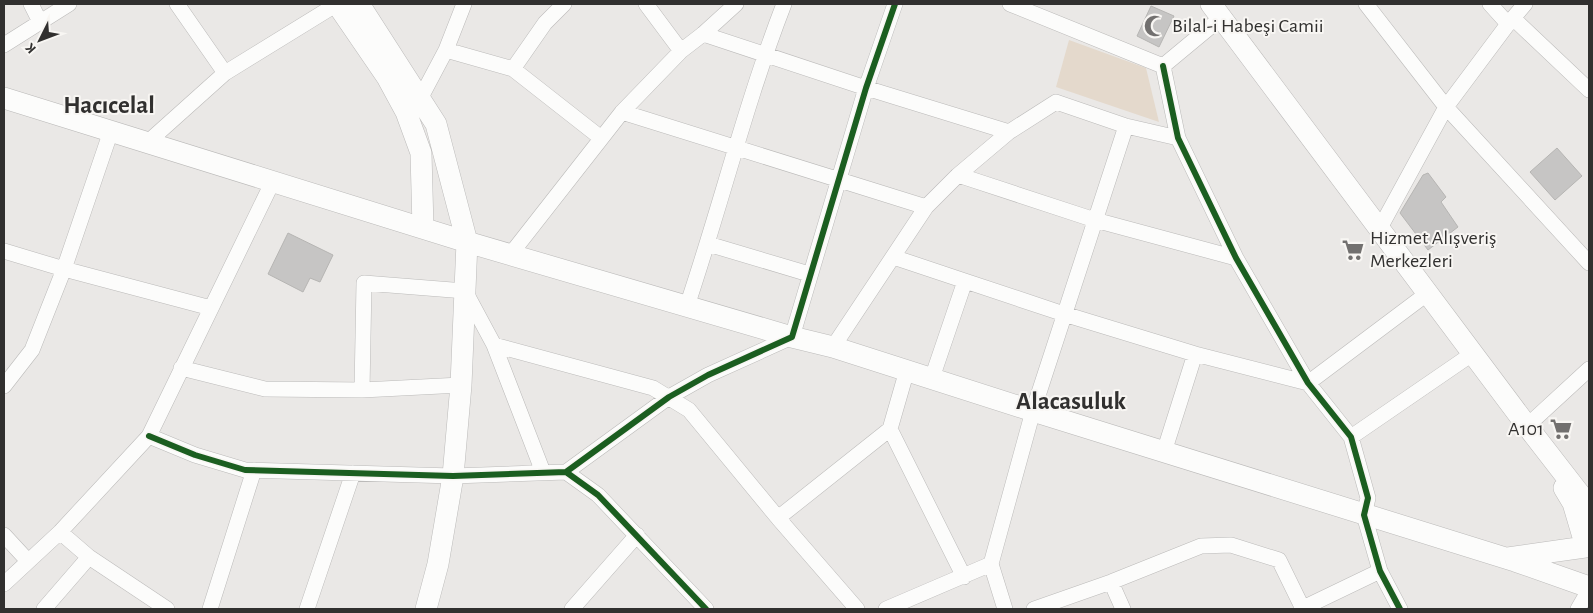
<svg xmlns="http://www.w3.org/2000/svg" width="1593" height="613" font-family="'Alegreya Sans',sans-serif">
<rect width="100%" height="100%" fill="#eae8e6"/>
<!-- green -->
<path fill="#e4d9cc" d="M 1069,40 L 1146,68 L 1159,122 L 1056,87 Z"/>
<!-- building -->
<path fill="#c6c5c4" stroke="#b6b5b3" d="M 1151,6 L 1174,16 L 1159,47 L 1137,36 Z
M 1557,148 L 1582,176 L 1555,200 L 1530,172 Z
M 1428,173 L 1446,197 L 1441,202 L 1458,227 L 1428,250 L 1400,213 L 1423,175 Z
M 288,233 L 333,255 L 320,282 L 310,278 L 303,292 L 268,274 Z"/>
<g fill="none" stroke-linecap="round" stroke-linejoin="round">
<!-- street casing -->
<g stroke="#bbbab9" stroke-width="16">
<path id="street" d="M 31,4 L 40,22
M 177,4 L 225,73
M 646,4 L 681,51
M 1010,4 L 1163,66 L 1222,17
M 1366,4 L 1446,107 L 1589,263
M 1490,4 L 1508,24
M 1514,19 L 1589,90
M 703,34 L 866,88 L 1009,132
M 4,45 L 69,4
M 446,50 L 513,69 L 601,138
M 1163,66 L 1178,138 L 1236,258 L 1308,383 L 1351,437 L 1368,498 L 1364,515 L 1380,571 L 1400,609
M 513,69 L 545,23 L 564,4
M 414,105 L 420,99 L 446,50 L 464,4
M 622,112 L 926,207
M 148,142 L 225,73 L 337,4
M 958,175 L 1095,220 L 1236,258
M 1380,228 L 1446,107 L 1508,24 L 1525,4
M 708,244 L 809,274
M 4,251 L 64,269 L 211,308
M 510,255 L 622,112 L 681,51 L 703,34 L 736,4
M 893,257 L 965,281 L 932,378
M 965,281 L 1064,314 L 1195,354 L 1308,383 L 1428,293
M 687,306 C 721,205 746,102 784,4
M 494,345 L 653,388 L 689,410 L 778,518 L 857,609
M 833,347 L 926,207 L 958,175 L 1009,132 L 1056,102 L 1126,126 L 1178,138
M 181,368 L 265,389 L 362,390 L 461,385
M 907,370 L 890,429 L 964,577
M 4,386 L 32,350 L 64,269 L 111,131
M 362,390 L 364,283 L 465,291 L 494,345 L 543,472
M 1527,426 L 1589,369
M 149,436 L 195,455 L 245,470 L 453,476 L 566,472 L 598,495 L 706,609
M 1351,437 L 1472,354
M 1164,452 L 1195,354
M 566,472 L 669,397 L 708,375 L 792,337 L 866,88 L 895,4
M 778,518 L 890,429
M 60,532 L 89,557 L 167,609
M 4,535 L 28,561
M 1111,582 L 1123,609
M 4,584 L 60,532 L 149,436 L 273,181
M 44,609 L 89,557
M 210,609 L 254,470
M 307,609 L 353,473
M 572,609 L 637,535
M 886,609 L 991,564
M 1005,609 L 991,564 L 1033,411 L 1126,126
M 1034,609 L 1111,582 L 1201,546 L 1231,545 L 1279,560 L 1303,609
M 1301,609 L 1380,571
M 1578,609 L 1589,590"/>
</g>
<!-- secondary casing -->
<g stroke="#bbbab9" stroke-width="22">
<path id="secondary" d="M 337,4 L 387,77 L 406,112 L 421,153 L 423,228
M 359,4 L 436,124 L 467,242 L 461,385 L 453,476 L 438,564 L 426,609
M 1211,4 L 1527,426 L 1589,506
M 4,98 L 467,242 L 792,337 L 833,347 L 1033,411 L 1515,561 L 1589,587
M 1564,488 L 1573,503 L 1586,547
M 1508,558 L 1585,547"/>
</g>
<!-- street -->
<use href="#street" stroke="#fcfcfb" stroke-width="15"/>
<!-- secondary -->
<use href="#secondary" stroke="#fcfcfb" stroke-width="21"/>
<!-- cycleway casing -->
<g stroke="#f8f6f3" stroke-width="9">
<path id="cycleway" d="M 1163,66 L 1178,138 L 1236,258 L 1308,383 L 1351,437 L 1368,498 L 1364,515 L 1380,571 L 1400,609
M 149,436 L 195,455 L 245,470 L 453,476 L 566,472 L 598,495 L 706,609
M 566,472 L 669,397 L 708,375 L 792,337 L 866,88 L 895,4"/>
</g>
<!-- cycleway -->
<use href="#cycleway" stroke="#1b5e20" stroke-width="6"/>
</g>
<!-- icons -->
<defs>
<g id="mosque-bare" transform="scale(1.725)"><path d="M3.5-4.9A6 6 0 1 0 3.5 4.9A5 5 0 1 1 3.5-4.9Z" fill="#72706f" stroke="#f8f6f3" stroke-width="2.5" paint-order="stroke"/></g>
<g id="supermarket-bare" transform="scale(1.725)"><path d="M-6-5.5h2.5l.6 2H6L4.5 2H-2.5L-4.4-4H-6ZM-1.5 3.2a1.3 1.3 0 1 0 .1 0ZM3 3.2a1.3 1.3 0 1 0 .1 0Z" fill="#72706f" stroke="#f8f6f3" stroke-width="2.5" paint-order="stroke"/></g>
</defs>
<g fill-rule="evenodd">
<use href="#mosque-bare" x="1155" y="26"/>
<use href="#supermarket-bare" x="1353" y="250"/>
<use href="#supermarket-bare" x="1561" y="429"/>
</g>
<g text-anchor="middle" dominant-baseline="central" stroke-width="4" stroke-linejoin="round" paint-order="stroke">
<!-- poi labels -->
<g font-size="20" fill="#31302f" stroke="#f8f6f3" text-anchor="start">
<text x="1172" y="26">Bilal-i Habeşi Camii</text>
<text x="1370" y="238">Hizmet Alışveriş<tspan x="1370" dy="23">Merkezleri</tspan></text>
<text x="1544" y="429" text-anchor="end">A101</text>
</g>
<!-- district labels -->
<g font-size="25" font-weight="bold" fill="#31302f" stroke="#f8f6f3">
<text x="109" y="105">Hacıcelal</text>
<text x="1071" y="401">Alacasuluk</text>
</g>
</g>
<!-- border -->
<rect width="1593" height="613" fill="none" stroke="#31302f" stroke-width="10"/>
<!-- north arrow -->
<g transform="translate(40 40) rotate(228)" stroke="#f8f6f3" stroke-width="4" paint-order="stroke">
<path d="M0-4L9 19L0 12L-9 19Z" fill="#31302f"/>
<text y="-8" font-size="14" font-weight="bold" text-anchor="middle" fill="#31302f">K</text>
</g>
</svg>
